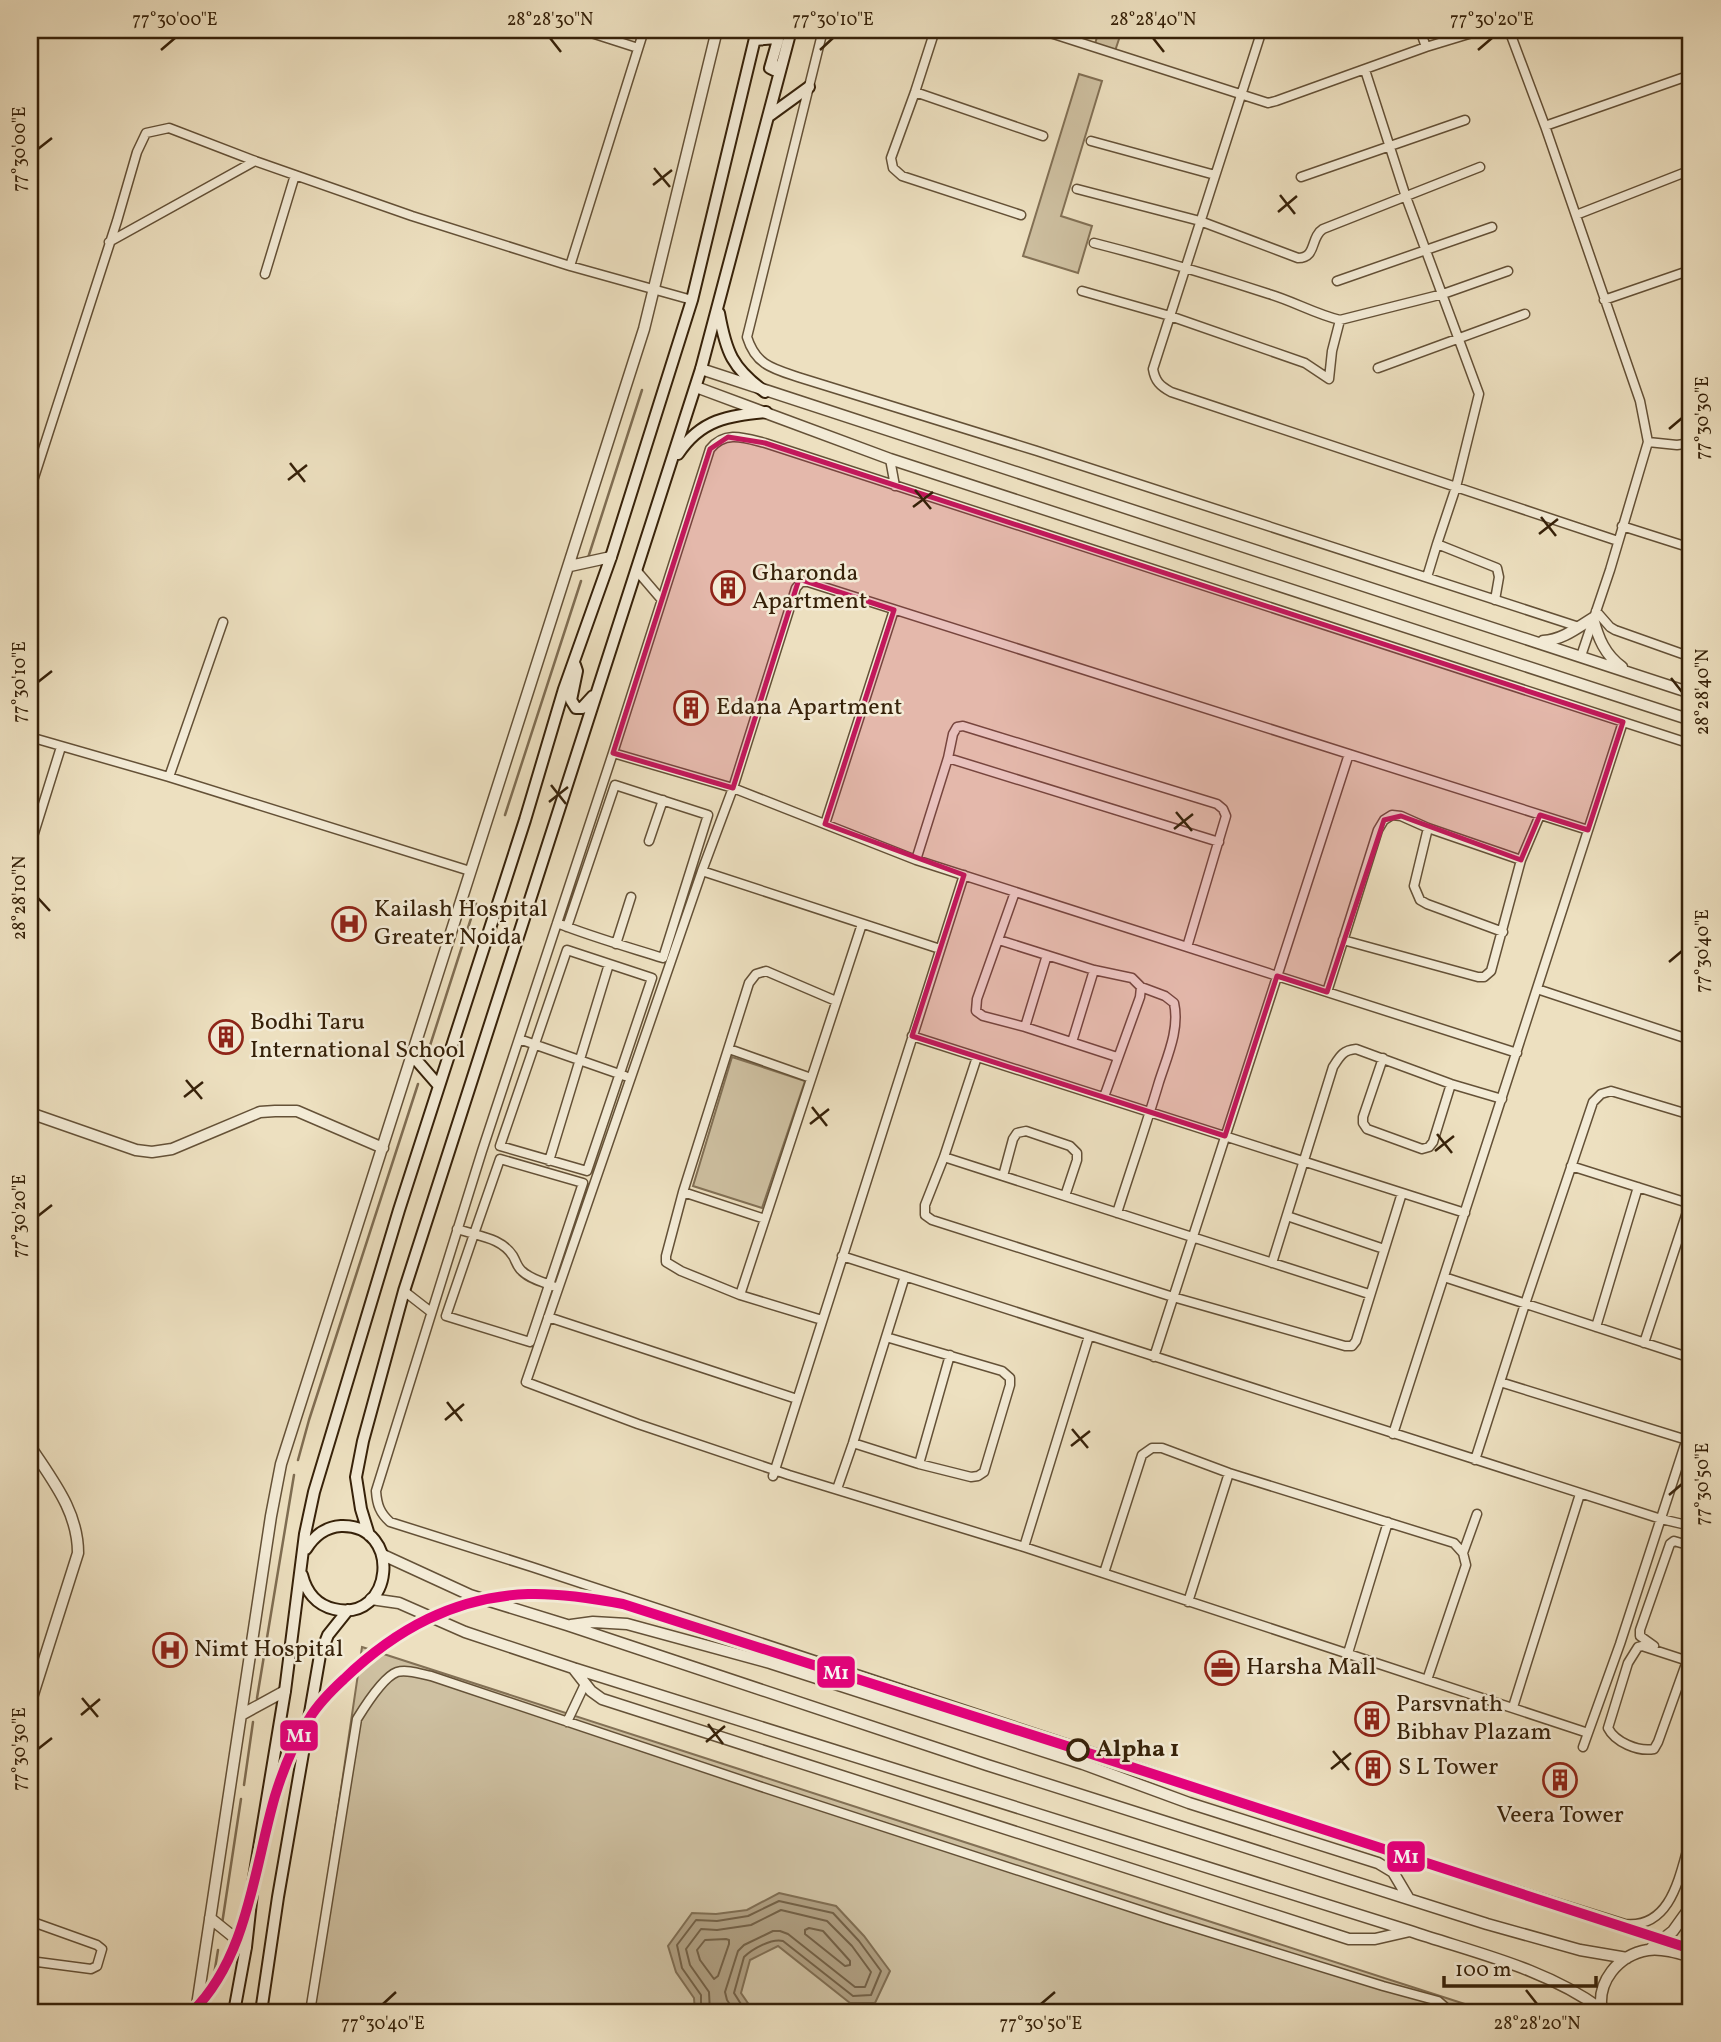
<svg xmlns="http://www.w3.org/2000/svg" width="1721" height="2042" font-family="Vollkorn,serif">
<rect width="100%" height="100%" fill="#ede0c0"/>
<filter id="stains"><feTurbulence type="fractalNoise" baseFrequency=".00286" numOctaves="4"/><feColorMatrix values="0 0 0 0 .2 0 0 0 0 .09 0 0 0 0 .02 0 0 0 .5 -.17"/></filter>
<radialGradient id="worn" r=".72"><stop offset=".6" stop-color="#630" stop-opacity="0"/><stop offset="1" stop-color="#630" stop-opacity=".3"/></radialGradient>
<!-- green -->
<path fill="#cec0a1" stroke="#827055" stroke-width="2" d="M 1099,30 L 1122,30 L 1115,51 L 1095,44 Z
M 1079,74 L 1102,81 L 1061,216 L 1092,226 L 1078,273 L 1023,256 Z
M 732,1057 L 805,1081 L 762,1208 L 693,1186 Z
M 362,1647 L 1471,2006 L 1470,2012 L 308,2012 Z"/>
<!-- water -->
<path fill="#af9f82" stroke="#7f6d52" stroke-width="2" d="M 779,1893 L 836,1906 L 864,1936 L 890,1971 L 875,2003 L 850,2003 L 778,1946 L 750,1960 L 741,1993 L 754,2012 L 695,2012 L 694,1998 L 676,1972 L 668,1946 L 692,1913 L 716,1914 L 747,1910 Z"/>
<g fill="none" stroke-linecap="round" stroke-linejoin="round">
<!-- shore -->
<path stroke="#726046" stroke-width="2" d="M 809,1928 L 823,1931 L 850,1961 L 850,1965 L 845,1966 L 805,1934 L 805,1930 Z
M 726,1939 L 729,1940 L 729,1944 L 718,1976 L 714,1979 L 700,1960 L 697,1950 L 705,1940 Z
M 701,2012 L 701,1995 L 682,1968 L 677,1945 L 696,1920 L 717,1921 L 748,1916 L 779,1901 L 833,1913 L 859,1941 L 881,1971 L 871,1995 L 853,1996 L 783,1941 C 772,1938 752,1949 744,1957 L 734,1993 L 746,2012
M 710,2012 L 709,1992 L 690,1965 L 686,1949 L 701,1929 L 717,1930 L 751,1925 L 781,1910 L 827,1921 L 852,1946 L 871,1972 L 865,1987 L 855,1987 L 788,1934 L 780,1931 L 773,1931 L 744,1945 L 738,1951 L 725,1992 L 727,2000 L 735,2012"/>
<!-- stream -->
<path stroke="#7f6d52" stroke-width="2.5" d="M 588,558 L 642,390
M 505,815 L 581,581
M 426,1058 L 476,903
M 298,1460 L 309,1420 L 418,1084
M 257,1698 L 294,1475
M 244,1785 L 253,1722
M 222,1924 L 241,1799
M 208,2012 L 218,1950"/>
<!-- minor casing -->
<g stroke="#645137" stroke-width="11">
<path id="minor" d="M 582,30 L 638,48
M 823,30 L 747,337 C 756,366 774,369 801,378 L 1037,451 L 1579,627
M 935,30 L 915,92 L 891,158 L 893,168 L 902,176 L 1021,215
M 1041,30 L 1268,103 L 1276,101 L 1426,47 L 1482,30
M 1262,30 L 1153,369 C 1155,381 1160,386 1171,392 L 1618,541
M 1420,30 L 1426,47
M 1509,30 L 1545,126 L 1640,401 L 1648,442 L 1610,570 L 1581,656
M 614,40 L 617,30
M 1365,70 L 1406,197 L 1479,394 L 1456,487 L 1437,544 L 1497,568 L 1499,577 L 1495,600
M 915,92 L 1043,136
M 1545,126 L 1682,78
M 1091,141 L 1215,175
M 1301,177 L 1465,120
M 1077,189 L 1200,221 L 1298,258 C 1317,258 1310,237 1323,229 L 1480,167
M 1576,215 L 1691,170
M 109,242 L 255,161
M 1094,243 C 1153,258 1211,275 1269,294 C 1293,301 1315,314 1340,320 L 1443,294 L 1508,271
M 570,266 L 644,30
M 265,274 L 295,175
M 1337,281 L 1492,227
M 1082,291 L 1170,316 L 1305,363 L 1329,379 L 1332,351 L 1340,320
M 1604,300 L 1691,270
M 1378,368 L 1525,314
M 1648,442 L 1677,445 L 1691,443
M 890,459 L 895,486
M 30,490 L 117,221 L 137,152 L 146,133 L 169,128 L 255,161 L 412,216 L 570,266 L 692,300
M 1622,526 L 1691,548
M 637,571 L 661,599
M 1427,577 L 1437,544
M 1596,611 L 1610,627 L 1615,630 L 1691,657
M 30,737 L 169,777 L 470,871
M 1691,744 L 765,443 C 745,438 725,430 710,449 L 613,753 L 482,1151 L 376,1491 C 377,1505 380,1513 390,1522 L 532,1567 L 1417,1859 L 1625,1924 C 1673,1929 1680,1872 1691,1837
M 613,753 L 733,788 L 916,860 L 1517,1053
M 948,758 L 1219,842
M 169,777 L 223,622
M 825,824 L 894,610
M 1428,828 L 1414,886 L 1420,900 L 1427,904 L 1503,932
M 649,841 L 663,800
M 30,846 L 61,747
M 916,860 L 948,758 L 953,734 L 957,727 L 963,726 L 1217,804 L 1223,809 L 1226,816 L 1187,947
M 702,871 L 940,949
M 1015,892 L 977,999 L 976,1011 L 983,1016 L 1025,1027 L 1117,1057
M 557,923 C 592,937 628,947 663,958 L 708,815 L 615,785 L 567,927
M 999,940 L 1094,970 L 1132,978 L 1141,987 L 1140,997 L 1104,1097
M 1343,940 L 1478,977 L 1484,977 L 1491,971 L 1521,860 L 1540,815
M 616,944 L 631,897
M 567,950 L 652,978 L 587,1171 L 500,1146 Z
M 1537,989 L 1691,1040
M 1327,992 L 1378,830 L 1384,820 L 1392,815 L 1401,816 L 1428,828 L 1521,860
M 1025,1027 L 1047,955
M 912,1036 L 1465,1213
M 519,1039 L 625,1076
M 1072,1042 L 1094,970
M 729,1049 L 811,1078
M 977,1057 L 944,1157 L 925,1205 L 925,1215 L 932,1220 L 1173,1297 L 1345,1346 L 1352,1346 L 1356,1341 L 1402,1193
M 1383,1058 L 1363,1117 L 1363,1123 L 1367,1129 L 1422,1149 L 1429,1147 L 1433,1142 L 1451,1084
M 944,1157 L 1369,1294
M 549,1161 L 609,964
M 1571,1166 L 1691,1204
M 1003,1176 L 1013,1139 L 1017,1133 L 1026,1131 L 1070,1146 L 1077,1153 L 1077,1160 L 1065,1196
M 683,1192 L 765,1219
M 1117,1213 C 1131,1169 1146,1126 1159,1082 C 1167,1057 1180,1029 1174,1003 L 1165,996 L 1141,987
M 1287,1216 L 1384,1249
M 457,1229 L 474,1234 L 500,1159 L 583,1183 L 530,1342 L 446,1316 L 474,1234 C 489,1238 504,1242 513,1256 C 516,1261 517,1267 522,1271 C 531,1280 547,1283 558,1288
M 842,1256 L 1661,1519 L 1691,1526
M 1272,1263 L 1333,1067 C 1340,1056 1343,1050 1356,1049 L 1451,1084 L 1502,1099
M 1444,1277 L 1691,1358
M 404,1291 L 431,1312
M 740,1295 L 862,924
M 548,1317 L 797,1399
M 822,1320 L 740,1295 L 681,1271 L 666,1262 L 666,1256 L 683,1192 L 749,983 L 756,974 L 766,971 L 836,1001
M 1596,1327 L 1638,1187
M 1644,1343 L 1690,1203
M 1154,1357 L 1349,754
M 1500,1382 L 1687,1440
M 1393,1434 L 1623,722
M 853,1443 L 919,1464 L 971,1477 L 978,1476 L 984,1472 L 1010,1385 L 1010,1378 L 1002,1371 L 886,1337
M 1475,1460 L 1525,1304 L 1593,1102 L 1601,1094 L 1611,1091 L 1691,1115
M 919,1464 L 950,1355
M 773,1476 L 964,875
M 837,1489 L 853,1443 L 905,1276
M 1691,1489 L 1691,1492
M 1024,1547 L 1089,1336
M 1463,1553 L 1477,1514
M 1104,1573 L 1142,1455 L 1152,1448 L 1162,1448 L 1229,1473 L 1454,1543 L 1463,1553 L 1466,1565 L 1427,1680
M 1188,1602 L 1229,1473
M 1654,1646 L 1640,1636 L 1640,1630 L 1670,1544 L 1674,1541 L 1691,1546
M 1348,1653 L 1388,1522
M 1687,1661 L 1658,1742 L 1654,1749 C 1638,1752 1615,1742 1608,1728 L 1628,1663 L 1638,1647 L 1642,1646 L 1691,1662
M 1513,1707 L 1580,1494
M 567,1722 L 585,1684
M 1588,1733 L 1620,1644 L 1691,1426
M 1583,1747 L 1588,1733 L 1024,1547 L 789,1475 L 638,1424 L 526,1382 L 702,871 L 733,788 L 796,588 L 801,582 L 808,582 L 1588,830
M 30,1921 L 97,1945 L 102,1949 L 97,1966 L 91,1969 L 30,1961
M 310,2012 L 357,1719 C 365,1706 383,1677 397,1672 C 407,1669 421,1674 431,1676 L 759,1786 L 1167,1919 L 1383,1986 L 1438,2001 L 1446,2008 L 1448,2012"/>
</g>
<!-- tertiary casing -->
<g stroke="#645137" stroke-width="13">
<path id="tertiary" d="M 701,369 L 1691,693
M 696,387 L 890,459 L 1691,720
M 570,566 L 611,557
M 1543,641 C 1562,640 1577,628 1593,618 C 1598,638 1605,655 1622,667
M 30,1113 L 136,1150 L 152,1152 L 172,1149 L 260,1112 L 275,1111 L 297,1111 L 383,1148
M 30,1446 C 52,1480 78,1511 78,1553 L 30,1704
M 383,1555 L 470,1595 L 567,1625 L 987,1765 L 1487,1924 L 1580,1950 L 1627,1958
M 371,1599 L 399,1603 L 465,1632 L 573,1668 L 1410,1931 C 1475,1953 1545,1968 1601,2009
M 571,1625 L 593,1622 L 627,1624 L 770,1663 L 1083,1764 L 1189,1803 L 1378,1863 L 1393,1872 L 1409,1899
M 573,1668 L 591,1691 L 602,1699 L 1349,1939 L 1375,1939 L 1410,1931
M 241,1715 L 285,1691
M 210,1918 L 246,1947
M 1649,1950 L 1673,1931 L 1691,1906
M 196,2012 L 271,1516 L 281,1464 L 644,329 L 717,30
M 1602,2012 C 1596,1982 1618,1955 1648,1950 C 1662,1948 1678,1953 1691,1957"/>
</g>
<!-- secondary casing -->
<g stroke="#362109" stroke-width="14">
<path id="secondary" d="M 755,40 L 776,38 L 778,40 L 770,68 L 774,70 L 782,64
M 769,116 L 809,87
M 719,313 C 726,352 732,368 765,392
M 678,454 C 701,419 728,416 766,412
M 575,665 L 577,671 L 571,700 L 576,708 L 582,708 L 593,696
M 412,1055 L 439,1086
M 369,1535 L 361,1509 L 356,1477 L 363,1441 L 404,1291 L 701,369 L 791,30
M 302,1575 C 306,1591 316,1605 334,1609 C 394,1623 403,1524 341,1526 C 326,1527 314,1536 306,1549
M 234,2012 L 246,1947 L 253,1884 L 285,1691 L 305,1534 L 314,1492 L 399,1210 L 525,820 L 564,689 L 611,557 L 692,300 L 757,30
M 261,2012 L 278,1897 L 320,1655 L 328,1635 L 348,1610"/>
</g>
<!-- minor -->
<use href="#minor" stroke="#f3ebd6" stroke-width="8"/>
<!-- tertiary -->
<use href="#tertiary" stroke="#f3ebd6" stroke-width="10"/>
<!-- secondary -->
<use href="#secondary" stroke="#f3ebd6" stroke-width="10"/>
<!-- metro-1 casing -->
<g stroke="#f3ebd6" stroke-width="16">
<path id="metro-1" d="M 192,2012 C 248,1957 254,1868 275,1796 C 283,1770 294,1742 309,1719 C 318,1704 332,1690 344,1679 C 396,1629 455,1597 528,1594 C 561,1593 592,1598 623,1604 L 1076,1749 L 1691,1949"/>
</g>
<!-- metro-1 -->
<use href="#metro-1" stroke="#e5007d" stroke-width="10"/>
</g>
<!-- marked area -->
<path fill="#c2185b" fill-opacity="0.2" stroke="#c2185b" stroke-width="5" stroke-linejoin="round" d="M 728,437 L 765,443 L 1623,722 L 1588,830 L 1540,815 L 1521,860 L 1401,816 L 1384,820 L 1327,992 L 1277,976 L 1225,1136 L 912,1036 L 964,875 L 825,824 L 894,610 L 799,579 L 733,788 L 613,753 L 710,449 Z"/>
<!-- ticks -->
<path fill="none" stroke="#362109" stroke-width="2.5" d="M 550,38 L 561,52M 1153,38 L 1164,52M 161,50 L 175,38M 820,50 L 833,38M 1478,50 L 1492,38M 38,149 L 52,138M 654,168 L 670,187M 653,185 L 672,170M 1280,195 L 1295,214M 1278,212 L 1297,196M 1669,429 L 1682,418M 290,463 L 305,482M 288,480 L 307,465M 915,490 L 931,509M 913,507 L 933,492M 1541,517 L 1556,536M 1539,534 L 1558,519M 1671,678 L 1682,692M 38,682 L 52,671M 551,785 L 566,804M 549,802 L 568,787M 1176,812 L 1192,831M 1174,829 L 1193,814M 38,898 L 50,911M 1669,962 L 1682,951M 186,1080 L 202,1099M 184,1097 L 203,1082M 812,1107 L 827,1126M 810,1124 L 829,1109M 1437,1134 L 1452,1153M 1435,1151 L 1454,1136M 38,1216 L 52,1205M 447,1402 L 462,1421M 445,1420 L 464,1404M 1072,1429 L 1088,1448M 1071,1446 L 1090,1431M 1669,1495 L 1682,1484M 82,1698 L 98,1717M 81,1715 L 100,1699M 708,1724 L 723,1744M 706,1742 L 725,1726M 38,1749 L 52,1738M 1333,1751 L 1349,1770M 1331,1769 L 1351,1753M 1526,1990 L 1537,2004M 383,2004 L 396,1992M 1041,2004 L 1055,1992"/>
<!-- icons -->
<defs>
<g id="building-ring" transform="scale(1.75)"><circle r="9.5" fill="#f3ebd6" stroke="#8f2418" stroke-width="1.5"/><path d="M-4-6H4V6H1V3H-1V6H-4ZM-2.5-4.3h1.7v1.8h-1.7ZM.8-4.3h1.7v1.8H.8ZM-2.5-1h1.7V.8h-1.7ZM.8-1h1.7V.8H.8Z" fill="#8f2418"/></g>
<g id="hospital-ring" transform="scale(1.75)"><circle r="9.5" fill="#f3ebd6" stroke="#8f2418" stroke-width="1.5"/><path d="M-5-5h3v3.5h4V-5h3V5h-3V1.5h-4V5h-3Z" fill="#8f2418"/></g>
<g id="office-ring" transform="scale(1.75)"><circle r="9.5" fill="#f3ebd6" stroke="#8f2418" stroke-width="1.5"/><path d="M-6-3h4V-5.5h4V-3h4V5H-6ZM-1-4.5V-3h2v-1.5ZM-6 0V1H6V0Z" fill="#8f2418"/></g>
</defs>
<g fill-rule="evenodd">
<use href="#building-ring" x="728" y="588"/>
<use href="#building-ring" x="691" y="708"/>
<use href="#hospital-ring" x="349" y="924"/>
<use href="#building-ring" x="226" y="1037"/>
<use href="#hospital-ring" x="170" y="1650"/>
<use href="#office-ring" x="1222" y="1668"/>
<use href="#building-ring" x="1372" y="1719"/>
<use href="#building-ring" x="1373" y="1768"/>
<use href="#building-ring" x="1560" y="1780"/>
</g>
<!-- markers -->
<circle fill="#f3ebd6" stroke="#362109" stroke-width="3.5" cx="1078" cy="1750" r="10"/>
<g text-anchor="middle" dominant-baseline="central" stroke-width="5" stroke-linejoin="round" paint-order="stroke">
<!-- poi labels -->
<g font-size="24" fill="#362109" stroke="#f3ebd6" text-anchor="start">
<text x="752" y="574">Gharonda<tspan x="752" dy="28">Apartment</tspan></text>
<text x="716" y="708">Edana Apartment</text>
<text x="374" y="910">Kailash Hospital<tspan x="374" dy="28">Greater Noida</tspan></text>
<text x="250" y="1023">Bodhi Taru<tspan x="250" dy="28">International School</tspan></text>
<text x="194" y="1650">Nimt Hospital</text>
<text x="1246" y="1668">Harsha Mall</text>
<text x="1396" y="1705">Parsvnath<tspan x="1396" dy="28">Bibhav Plazam</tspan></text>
<text x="1398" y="1768">S L Tower</text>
<text x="1560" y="1816" text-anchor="middle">Veera Tower</text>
</g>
<!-- stop labels -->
<g font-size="24" font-weight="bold" fill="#362109" stroke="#f3ebd6" text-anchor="start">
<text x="1096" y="1750">Alpha 1</text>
</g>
</g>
<g stroke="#f3ebd6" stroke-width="2.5">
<rect x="816" y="1655" width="40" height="34" rx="7" fill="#e5007d"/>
<rect x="279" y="1719" width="40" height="33" rx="7" fill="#e5007d"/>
<rect x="1386" y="1840" width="40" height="33" rx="7" fill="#e5007d"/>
</g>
<g font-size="19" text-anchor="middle" font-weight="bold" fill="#fff">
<text x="836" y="1679">M1</text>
<text x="299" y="1742">M1</text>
<text x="1406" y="1863">M1</text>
</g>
<!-- margin -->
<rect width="1721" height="2042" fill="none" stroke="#ede0c0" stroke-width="77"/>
<!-- scale -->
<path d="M1444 1976v10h152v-10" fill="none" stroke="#362109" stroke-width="3.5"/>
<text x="1455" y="1976" font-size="21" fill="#362109" stroke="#f3ebd6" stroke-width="5" paint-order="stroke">100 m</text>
<rect x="38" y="38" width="1644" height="1966" fill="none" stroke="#362109" stroke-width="2.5"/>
<g font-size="18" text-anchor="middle" fill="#362109">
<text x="175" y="25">77°30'00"E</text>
<text x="550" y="25">28°28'30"N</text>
<text x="833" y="25">77°30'10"E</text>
<text x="1153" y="25">28°28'40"N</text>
<text x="1492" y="25">77°30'20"E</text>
<text transform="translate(19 149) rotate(-90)" y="6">77°30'00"E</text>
<text transform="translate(1702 418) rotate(-90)" y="6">77°30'30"E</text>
<text transform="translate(19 682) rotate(-90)" y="6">77°30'10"E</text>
<text transform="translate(1702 692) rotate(-90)" y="6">28°28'40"N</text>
<text transform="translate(19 898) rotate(-90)" y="6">28°28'10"N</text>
<text transform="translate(1702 951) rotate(-90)" y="6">77°30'40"E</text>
<text transform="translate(19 1216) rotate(-90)" y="6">77°30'20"E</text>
<text transform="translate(1702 1484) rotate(-90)" y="6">77°30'50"E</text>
<text transform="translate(19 1749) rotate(-90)" y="6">77°30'30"E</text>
<text x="383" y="2029">77°30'40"E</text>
<text x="1041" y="2029">77°30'50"E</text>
<text x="1537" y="2029">28°28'20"N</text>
</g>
<rect width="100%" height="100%" filter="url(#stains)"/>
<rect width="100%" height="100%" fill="url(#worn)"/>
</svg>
